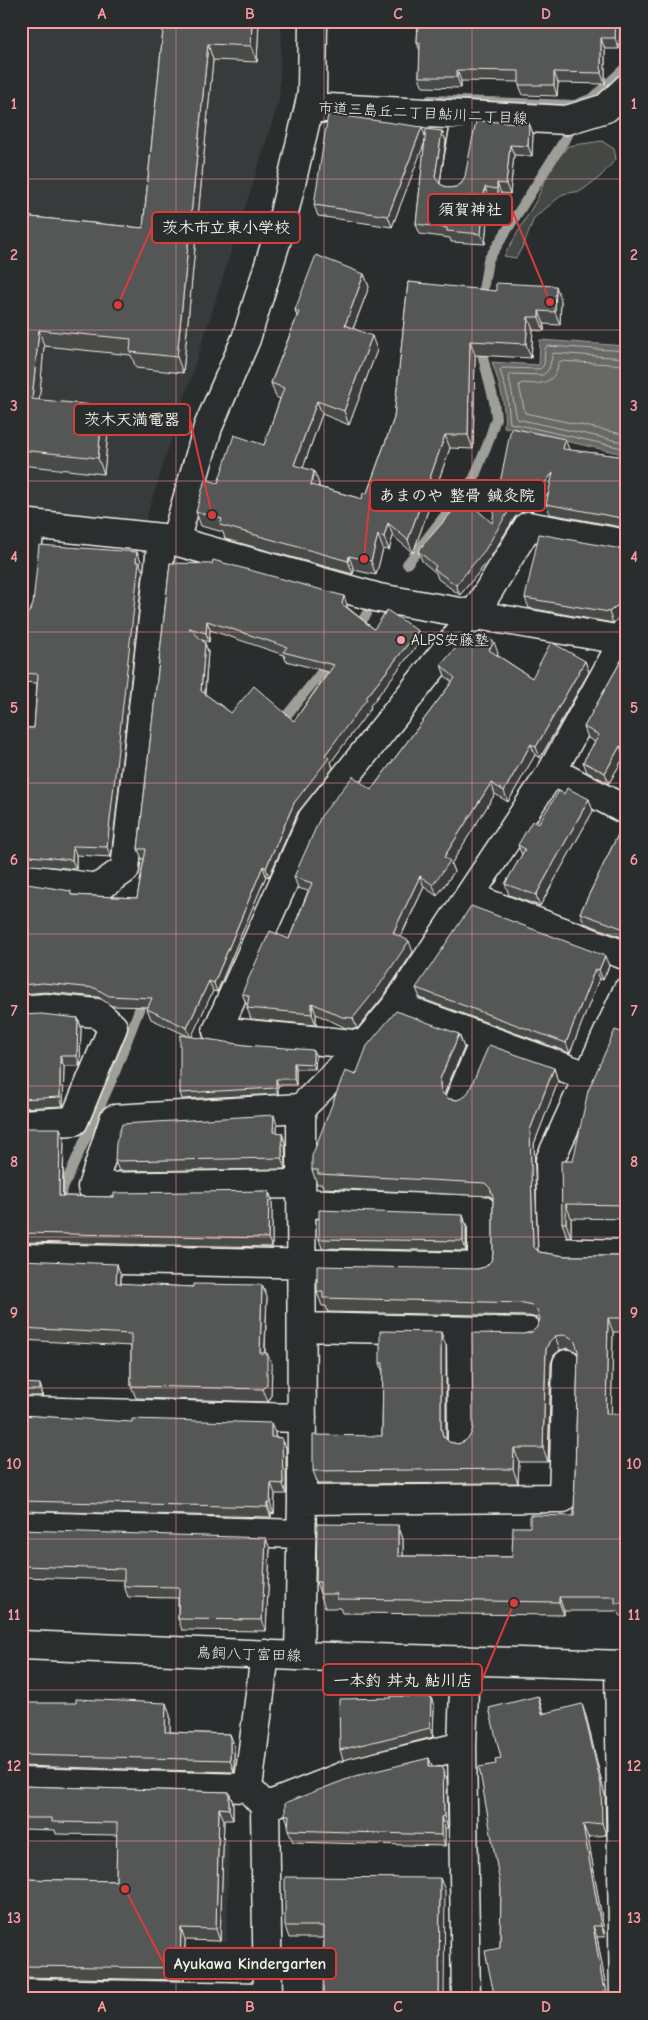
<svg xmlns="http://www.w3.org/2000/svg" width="648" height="2020" font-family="'Comic Neue','Klee One',sans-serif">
<rect width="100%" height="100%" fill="#2a2d2e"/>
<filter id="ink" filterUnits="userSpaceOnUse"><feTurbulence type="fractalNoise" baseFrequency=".02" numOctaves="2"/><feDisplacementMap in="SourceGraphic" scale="10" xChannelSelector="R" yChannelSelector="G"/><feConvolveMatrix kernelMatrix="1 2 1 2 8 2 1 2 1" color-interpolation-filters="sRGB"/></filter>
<g filter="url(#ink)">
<!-- built -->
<path fill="#373a3a" d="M 21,21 L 282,21 L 279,101 L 145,522 L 21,510 Z
M 21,1840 L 229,1841 L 227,1942 L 21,1937 Z"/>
<!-- green -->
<path fill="#444645" stroke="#9c9c96" d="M 602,141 L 614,149 L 616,159 L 600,177 L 581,191 L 563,194 L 534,218 L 525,242 L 516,258 L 504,256 L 537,199 L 551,167 L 568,146 Z"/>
<!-- water -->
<path fill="#676866" stroke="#9f9f9a" d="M 540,340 L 627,346 L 627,455 L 504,427 C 506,403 499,384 492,362 L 539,365 Z"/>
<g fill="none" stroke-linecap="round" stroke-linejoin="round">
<!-- shore -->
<path stroke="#bcbab4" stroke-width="1" d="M 627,351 L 547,346 L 545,348 L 544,365 L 540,369 L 502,368 L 500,370 L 507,393 L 510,423 L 627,449
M 627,358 L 553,353 L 549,369 L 543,375 L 511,374 L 509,377 L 517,419 L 627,443
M 627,365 L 560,361 C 557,364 558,368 556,372 C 549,386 534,384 522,383 L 519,385 L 525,413 L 627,435"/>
<!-- stream -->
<path stroke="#9f9f9a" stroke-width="10" d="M 430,100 L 575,105 L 593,98 L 627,66
M 481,302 L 488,260 L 569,133
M 407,564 L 474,478 L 488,443 L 496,418 L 494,401 L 479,342
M 354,631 L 367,614
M 279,725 L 331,660
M 57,1202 L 114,1075 L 145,994"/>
<!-- minor casing -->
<g stroke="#f4f1e8" stroke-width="31">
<path id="minor" d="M 309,107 L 312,92 L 313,21
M 454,183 L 467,115
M 21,523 L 162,538 L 175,541 L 208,427 L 246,339 L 281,226 L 309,107 L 567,120 L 606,108 L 627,88
M 175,541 L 379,598 L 627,641
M 21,611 L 30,524
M 552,771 L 627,811
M 21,878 L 98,888 L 125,869 L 162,538
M 470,897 L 627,956
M 627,991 L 550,1160 L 552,1252 L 627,1254
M 396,1006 L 587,1076
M 21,1010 L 45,1008 L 97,1013 L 113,1027 L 74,1121 L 21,1124
M 364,1045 L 217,1031 L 312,819 L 473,616 L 528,526 L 627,544
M 460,1098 L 485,1039
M 301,1108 L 114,1119 L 92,1187 L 301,1184
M 21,1258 L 482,1267 L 482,1210 L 302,1203
M 302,1327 L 529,1332
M 461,1331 L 462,1442
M 21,1411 L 302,1418
M 302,1500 L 563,1498 L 567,1364
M 21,1526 L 302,1534
M 299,1656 L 302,1500 L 301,1108 L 364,1045 L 396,1006 L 552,771 L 624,640 L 627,629
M 465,1660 L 462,1746 L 466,1999
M 619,1665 L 624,1999
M 21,1782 L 248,1788
M 261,1802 L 248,1788 L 265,1654
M 21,1993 L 268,1997
M 268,1999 L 265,1807 L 354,1772 L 462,1746"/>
</g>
<!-- secondary casing -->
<g stroke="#f4f1e8" stroke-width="31">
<path id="secondary" d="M 21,1645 L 299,1656 L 627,1665"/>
</g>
<!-- minor -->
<use href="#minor" stroke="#2a2d2e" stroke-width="28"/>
<!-- secondary -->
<use href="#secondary" stroke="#2a2d2e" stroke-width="28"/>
</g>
<!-- wall -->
<path fill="#494b4a" stroke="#f4f1e8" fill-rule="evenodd" d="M 164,21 L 259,21 L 257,62 L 213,60 L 183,373 L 136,368 L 131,355 L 44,346 L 39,400 L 109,422 L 104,474 L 21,465 L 21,216 L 143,228 Z
M 418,21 L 620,21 L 619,49 L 605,49 L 605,84 L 558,83 L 557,96 L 523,95 L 519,85 L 519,82 L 461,81 L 461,88 L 423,87 L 419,77 L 420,51 L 417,43 Z
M 529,123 L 533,134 L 532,156 L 514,155 L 510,194 L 501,193 L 500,199 L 489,198 L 485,244 L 451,242 L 450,238 L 420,234 L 416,224 L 425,140 L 392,227 L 318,216 L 314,205 L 425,138 L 442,131 L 446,141 L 440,184 L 448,188 L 456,187 L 462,183 Z
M 627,125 L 627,143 L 624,134 Z
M 364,274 L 369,287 L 353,329 L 377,350 L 349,425 L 322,414 L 303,468 L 314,471 L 319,484 L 319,487 L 362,499 L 367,493 L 394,418 L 408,282 L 561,300 L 560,325 L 544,324 L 544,331 L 533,330 L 531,358 L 475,355 L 473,449 L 450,448 L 413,553 L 393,536 L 389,550 L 383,549 L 376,575 L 354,570 L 353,574 L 225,539 L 223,532 L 201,526 L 196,512 L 218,483 L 264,445 L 280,399 L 276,397 L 271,383 L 297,316 L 295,310 Z
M 565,439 L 568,450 L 627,457 L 627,528 L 550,514 L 546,504 L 549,493 L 532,511 L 522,512 L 515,517 L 489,560 L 460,595 L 438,579 L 436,573 L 422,561 L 418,551 L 492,523 Z
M 627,548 L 627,614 L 623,614 L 613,623 L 529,608 L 525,598 L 621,549 Z
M 137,552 L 141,561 L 140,565 L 143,571 L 111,857 L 76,855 L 76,869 L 21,864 L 21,728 L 34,728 L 37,683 L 21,682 L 21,616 L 24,616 Z
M 170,563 L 347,605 L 347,607 L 374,629 L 421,640 L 370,706 L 371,708 L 331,762 L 333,768 L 298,812 L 269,877 L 266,876 L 217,992 L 213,991 L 191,1037 L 316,1056 L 315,1069 L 296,1069 L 296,1085 L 278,1085 L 278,1094 L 182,1099 L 180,1093 L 188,1036 L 151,1019 L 147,1009 L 148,1007 L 112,1006 L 98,997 L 46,992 L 21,994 L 21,883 L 72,895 L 137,898 L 144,859 L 142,859 L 138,849 ZM 210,630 L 284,655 L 286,661 L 328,672 L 294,721 L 231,713 L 205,694 L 208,652 L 205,643 L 202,640 L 209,642 Z
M 627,650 L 627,758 L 624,757 L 609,783 L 587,772 L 583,762 L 595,742 L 588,738 L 584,727 Z
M 498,653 L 497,655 L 532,678 L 585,661 L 589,672 L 540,758 L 535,755 L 508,802 L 495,794 L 451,864 L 454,872 L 437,896 L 424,887 L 401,937 L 413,952 L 383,997 L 357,1029 L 346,1028 L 316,1014 L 316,1025 L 251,1019 L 247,1008 L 248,1004 L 246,1004 L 242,993 L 289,939 L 308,891 L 298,888 L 294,877 L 371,790 L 452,682 L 445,676 L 441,665 Z
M 564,794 L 593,811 L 540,906 L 509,895 L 505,884 L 522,855 L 518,845 Z
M 627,816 L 627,939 L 584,923 L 580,913 Z
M 609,966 L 603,980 L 599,979 L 570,1053 L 420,998 L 416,988 Z
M 21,1015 L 78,1018 L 81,1027 L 80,1066 L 64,1066 L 63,1106 L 21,1108 Z
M 459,1034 L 464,1048 L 445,1092 L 445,1096 L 449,1099 L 457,1100 L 554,1068 L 558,1082 L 534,1144 L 538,1250 L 539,1252 L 565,1256 L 627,1256 L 627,1332 L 613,1332 L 611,1414 L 627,1414 L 627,1616 L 620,1616 L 618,1611 L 564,1611 L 564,1615 L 342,1613 L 340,1608 L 325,1608 L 316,1582 L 398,1525 L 403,1539 L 403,1556 L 512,1557 L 530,1527 L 574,1516 L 578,1353 L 575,1351 L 568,1348 L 560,1350 L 554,1355 L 551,1363 L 548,1462 L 519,1462 L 518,1483 L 318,1484 L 313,1471 L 382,1436 L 383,1373 L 380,1363 L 446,1346 L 446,1439 L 449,1442 L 458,1444 L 465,1441 L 470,1436 L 524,1334 L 532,1332 L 537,1327 L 539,1321 L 537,1318 L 529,1316 L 328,1312 L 326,1306 L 322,1306 L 317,1292 L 477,1269 L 485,1267 L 491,1261 L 493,1254 L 493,1199 L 490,1196 L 323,1188 L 322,1184 L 317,1184 L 312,1170 L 356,1075 Z
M 627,1034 L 627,1219 L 571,1218 L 571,1237 L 567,1237 L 562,1223 L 573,1161 Z
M 277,1125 L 277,1133 L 282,1133 L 285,1143 L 286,1169 L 119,1171 L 115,1161 Z
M 21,1128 L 64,1137 L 63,1196 L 114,1197 L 269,1191 L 272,1200 L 272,1247 L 21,1242 Z
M 463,1215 L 466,1225 L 466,1251 L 322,1248 L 319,1239 Z
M 21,1260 L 121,1276 L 121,1284 L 193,1287 L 262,1285 L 267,1297 L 265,1353 L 272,1365 L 271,1397 L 268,1402 L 136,1398 L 131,1386 L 131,1346 L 21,1340 Z
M 21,1383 L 42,1390 L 42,1396 L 21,1396 Z
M 21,1415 L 275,1433 L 275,1437 L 282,1438 L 286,1448 L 286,1494 L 275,1494 L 274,1514 L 271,1513 L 271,1517 L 21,1511 Z
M 21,1530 L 270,1549 L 266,1631 L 182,1630 L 178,1619 L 178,1598 L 128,1597 L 124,1586 L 124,1580 L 21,1577 Z
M 391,1698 L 434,1706 L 433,1737 L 343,1760 L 340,1750 Z
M 21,1703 L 170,1715 L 170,1732 L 230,1734 L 234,1745 L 234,1772 L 21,1766 Z
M 542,1708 L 544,1713 L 586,1716 L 605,1796 L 606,1835 L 588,1837 L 605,1937 L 597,1937 L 608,1999 L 495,1999 L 500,1948 L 501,1889 L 496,1764 Z
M 429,1758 L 432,1767 L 447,1779 L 448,1828 L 445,1828 L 445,1846 L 293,1842 L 288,1830 L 289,1827 L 285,1815 Z
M 21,1786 L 229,1792 L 233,1803 L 233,1820 L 224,1820 L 220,1941 L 185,1940 L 184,1980 L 21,1977 L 21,1879 L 116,1881 L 117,1835 L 56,1834 L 55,1830 L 21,1829 Z
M 445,1890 L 324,1938 L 289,1938 L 285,1926 Z"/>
<!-- shaded-wall -->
<path fill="#3c3d3c" stroke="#f4f1e8" d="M 252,21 L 259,21 L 257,62 L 251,46 Z
M 616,21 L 620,21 L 619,49 L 615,38 Z
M 601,38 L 605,49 L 605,84 L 601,73 Z
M 208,44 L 213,60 L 183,373 L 177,357 Z
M 457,70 L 461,81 L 461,88 L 457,77 Z
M 554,72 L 558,83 L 557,96 L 554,85 Z
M 529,123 L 533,134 L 532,156 L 528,146 Z
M 422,127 L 426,139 L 392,227 L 388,216 Z
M 442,131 L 446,141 L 439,188 L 435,177 Z
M 510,145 L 514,155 L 510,194 L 506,184 Z
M 497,183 L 501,193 L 500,199 L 497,189 Z
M 485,187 L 489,198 L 485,244 L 481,234 Z
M 364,274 L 369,287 L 349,339 L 345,325 Z
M 556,286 L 561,300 L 560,325 L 555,312 Z
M 539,311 L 544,324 L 544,331 L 539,317 Z
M 528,317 L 533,330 L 531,358 L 526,344 Z
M 39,330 L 44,346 L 38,415 L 32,399 Z
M 372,336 L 377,350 L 349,425 L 344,411 Z
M 470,341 L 475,355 L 473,449 L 468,435 Z
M 317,401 L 322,414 L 299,479 L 294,465 Z
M 103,406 L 109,422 L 104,474 L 98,458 Z
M 445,435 L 450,448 L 413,553 L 408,540 Z
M 565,439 L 569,449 L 566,459 L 563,449 Z
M 314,471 L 319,484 L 316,498 L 311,485 Z
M 553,473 L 557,484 L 532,511 L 529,501 Z
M 518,501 L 522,512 L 515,517 L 489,560 L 460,595 L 456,585 L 511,507 Z
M 388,523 L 393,536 L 389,550 L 384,537 Z
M 378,535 L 383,549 L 376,575 L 371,561 Z
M 137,552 L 141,561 L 140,565 L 143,571 L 111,857 L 107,847 Z
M 349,556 L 354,570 L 353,574 L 348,561 Z
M 344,596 L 347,605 L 346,613 L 342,604 Z
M 619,604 L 623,614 L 613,623 L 609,612 Z
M 207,621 L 210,630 L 209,642 L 206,633 Z
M 418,631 L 421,640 L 370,706 L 371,708 L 331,762 L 333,768 L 298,812 L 269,877 L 266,868 L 294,803 L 325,755 L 366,698 Z
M 494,642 L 498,653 L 493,661 L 489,650 Z
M 205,643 L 208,652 L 204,701 L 201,691 Z
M 585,661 L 589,672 L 540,758 L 536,747 Z
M 531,744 L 535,755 L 508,802 L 504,791 Z
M 620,746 L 624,757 L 609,783 L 605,773 Z
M 491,783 L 495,794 L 451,864 L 454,872 L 437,896 L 433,885 L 444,857 Z
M 589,799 L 593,811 L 540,906 L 536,895 Z
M 73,846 L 76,855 L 76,869 L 72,860 Z
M 263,866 L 266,876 L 217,992 L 214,983 Z
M 420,876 L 424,887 L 397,944 L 393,933 Z
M 409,941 L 413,952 L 383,997 L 357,1029 L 353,1018 Z
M 605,956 L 609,966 L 603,980 L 599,970 Z
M 595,969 L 599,979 L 570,1053 L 566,1043 Z
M 209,981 L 213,991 L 191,1038 L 187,1028 Z
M 312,1003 L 316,1014 L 316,1025 L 312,1014 Z
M 78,1018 L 81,1027 L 80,1066 L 77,1056 Z
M 459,1034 L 464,1048 L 445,1092 L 445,1100 L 440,1087 L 440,1079 Z
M 313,1050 L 316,1056 L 315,1069 L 313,1064 Z
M 60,1056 L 64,1066 L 63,1106 L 60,1097 Z
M 294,1063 L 296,1069 L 296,1085 L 294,1079 Z
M 554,1068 L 558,1082 L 534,1144 L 538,1259 L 533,1246 L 530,1130 Z
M 276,1079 L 278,1085 L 278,1094 L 276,1088 Z
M 274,1115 L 277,1125 L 277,1143 L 273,1132 Z
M 60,1128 L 64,1137 L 62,1205 L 59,1196 Z
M 282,1133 L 285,1143 L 286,1169 L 282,1158 Z
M 269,1191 L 272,1200 L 272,1247 L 268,1238 Z
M 566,1204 L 571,1218 L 571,1237 L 566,1223 Z
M 463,1215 L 466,1225 L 466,1251 L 463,1241 Z
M 117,1264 L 121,1276 L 120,1295 L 116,1283 Z
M 262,1285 L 267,1297 L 264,1365 L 260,1353 Z
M 608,1318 L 613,1332 L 611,1427 L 606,1414 Z
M 441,1332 L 446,1346 L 446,1442 L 443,1436 L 441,1428 Z
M 555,1336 L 560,1350 L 554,1355 L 551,1363 L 548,1462 L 543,1448 L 546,1349 L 549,1342 Z
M 267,1353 L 272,1365 L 271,1397 L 268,1402 L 263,1389 Z
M 40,1384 L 42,1390 L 42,1396 L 40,1390 Z
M 271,1423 L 275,1433 L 275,1448 L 271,1437 Z
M 282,1438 L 286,1448 L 286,1494 L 283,1484 Z
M 514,1448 L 519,1462 L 518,1483 L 513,1469 Z
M 271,1483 L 275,1494 L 274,1514 L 270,1503 Z
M 267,1503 L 271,1513 L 271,1517 L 267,1507 Z
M 398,1525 L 403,1539 L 403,1570 L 398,1556 Z
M 266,1538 L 270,1549 L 266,1631 L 262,1620 Z
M 559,1597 L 564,1611 L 564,1615 L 559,1602 Z
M 538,1696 L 542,1708 L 546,1725 L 542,1714 Z
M 431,1697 L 434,1706 L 433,1737 L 430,1728 Z
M 166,1703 L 170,1715 L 170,1744 L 165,1732 Z
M 582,1704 L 586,1716 L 605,1796 L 606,1835 L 602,1823 Z
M 230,1734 L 234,1745 L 234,1772 L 230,1760 Z
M 429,1758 L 433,1769 L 429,1767 Z
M 443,1767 L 447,1779 L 448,1828 L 444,1816 Z
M 229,1792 L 233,1803 L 233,1820 L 229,1809 Z
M 219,1808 L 224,1820 L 220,1941 L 216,1929 Z
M 441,1817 L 445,1828 L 445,1846 L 441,1835 Z
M 583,1825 L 588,1837 L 605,1937 L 601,1926 Z
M 440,1878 L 445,1890 L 444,1999 L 439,1999 Z
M 593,1926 L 597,1937 L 608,1999 L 606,1999 L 605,1997 Z
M 181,1928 L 185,1940 L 184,1980 L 180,1968 Z"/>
<!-- building -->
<path fill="#555756" stroke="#f4f1e8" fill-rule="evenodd" d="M 164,21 L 252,21 L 251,46 L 208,44 L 177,357 L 130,352 L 131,339 L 39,330 L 32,399 L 103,406 L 98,458 L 21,450 L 21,216 L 143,228 Z
M 418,21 L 616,21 L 615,38 L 601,38 L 601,73 L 554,72 L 554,85 L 519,85 L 519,71 L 457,70 L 457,77 L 419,77 L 420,43 L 417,43 Z
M 328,114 L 422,127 L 388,216 L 314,205 Z
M 476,121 L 529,123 L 528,146 L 510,145 L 506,184 L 497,183 L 497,189 L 485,187 L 481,234 L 447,231 L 447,228 L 416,224 L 426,129 L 442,131 L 435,177 L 440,184 L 448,188 L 456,187 L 462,183 L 465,176 Z
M 627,125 L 627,135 L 624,134 Z
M 316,255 L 364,274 L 345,325 L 372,336 L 344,411 L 317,401 L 294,465 L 314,471 L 311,485 L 362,499 L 363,493 L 367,493 L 394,418 L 408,282 L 496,291 L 496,283 L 556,286 L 555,312 L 539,311 L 539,317 L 528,317 L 526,344 L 470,341 L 468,435 L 445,435 L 408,540 L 388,523 L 384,537 L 378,535 L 371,561 L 349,556 L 348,561 L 220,525 L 222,519 L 196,512 L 205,479 L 218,483 L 234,435 L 264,445 L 284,388 L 271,383 L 299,312 L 295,310 Z
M 511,428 L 565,439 L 563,449 L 627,457 L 627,519 L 546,504 L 553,473 L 529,501 L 518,501 L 511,507 L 485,550 L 456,585 L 434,569 L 436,566 L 418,551 L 464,498 L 492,523 Z
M 539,534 L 621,549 L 627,548 L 627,604 L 619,604 L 609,612 L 525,598 Z
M 39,545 L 137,552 L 136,562 L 139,562 L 107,847 L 73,846 L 72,860 L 21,855 L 21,728 L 34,728 L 38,674 L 21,673 L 21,616 L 24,616 L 30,611 L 33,604 Z
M 213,560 L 344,596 L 342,604 L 374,629 L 387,610 L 418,631 L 366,698 L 367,699 L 325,755 L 329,758 L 294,803 L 266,868 L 263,866 L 214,983 L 209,981 L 187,1028 L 147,1009 L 152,998 L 109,996 L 95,988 L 43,983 L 21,985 L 21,883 L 71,891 L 71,895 L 137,898 L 146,849 L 138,849 L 170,563 L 212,564 ZM 207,621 L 287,647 L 283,652 L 334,665 L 294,721 L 254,686 L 231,713 L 201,691 L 205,643 L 189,628 L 206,633 Z
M 472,633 L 480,633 L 494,642 L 489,650 L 532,678 L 551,642 L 585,661 L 536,747 L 531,744 L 504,791 L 491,783 L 444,857 L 450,861 L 433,885 L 420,876 L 393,933 L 409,941 L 379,986 L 353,1018 L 342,1017 L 312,1003 L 312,1014 L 247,1008 L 249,996 L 242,993 L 270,931 L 289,939 L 312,883 L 294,877 L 321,816 L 353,776 L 371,790 L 455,678 L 441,665 L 452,652 Z
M 627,650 L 627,750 L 620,746 L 605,773 L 583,762 L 599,735 L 584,727 Z
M 567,788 L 589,799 L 536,895 L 505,884 L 525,849 L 518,845 L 532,821 L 538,824 L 559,791 L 564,794 Z
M 627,816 L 627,930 L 580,913 Z
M 471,906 L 605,956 L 599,970 L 595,969 L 566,1043 L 416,988 Z
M 396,1011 L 459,1034 L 440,1079 L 440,1087 L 442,1093 L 449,1099 L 457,1100 L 464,1097 L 469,1091 L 489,1045 L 554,1068 L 530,1130 L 533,1246 L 539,1252 L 565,1256 L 627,1256 L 627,1318 L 608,1318 L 606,1414 L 627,1414 L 627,1603 L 615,1603 L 615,1597 L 559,1597 L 559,1602 L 337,1599 L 337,1594 L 320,1594 L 320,1582 L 316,1582 L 317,1524 L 398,1525 L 398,1556 L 512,1557 L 513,1527 L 530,1527 L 530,1515 L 574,1516 L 578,1351 L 575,1342 L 570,1337 L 563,1335 L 555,1336 L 549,1342 L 546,1349 L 543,1448 L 514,1448 L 513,1469 L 313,1471 L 313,1435 L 382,1436 L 383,1363 L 380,1363 L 380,1331 L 441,1332 L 441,1428 L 443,1436 L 449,1442 L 458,1444 L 465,1441 L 470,1436 L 473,1428 L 472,1333 L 524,1334 L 532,1332 L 537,1327 L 540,1319 L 537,1310 L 532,1305 L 524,1303 L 323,1298 L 323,1292 L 317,1292 L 317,1266 L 477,1269 L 485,1267 L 491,1261 L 493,1254 L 493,1196 L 490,1188 L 485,1183 L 318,1174 L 318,1170 L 312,1170 L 312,1156 L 345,1071 L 356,1075 L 367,1046 Z
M 41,1014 L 78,1018 L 77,1056 L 60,1056 L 60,1097 L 21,1099 L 21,1015 Z
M 615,1030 L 627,1034 L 627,1205 L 566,1204 L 566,1223 L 562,1223 L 561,1161 L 573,1161 L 588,1091 Z
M 180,1035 L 245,1045 L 313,1050 L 313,1064 L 294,1063 L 294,1079 L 276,1079 L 276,1088 L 180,1093 Z
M 274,1115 L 273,1132 L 282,1133 L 282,1158 L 115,1161 L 116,1143 L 122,1124 Z
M 21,1128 L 60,1128 L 59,1196 L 114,1197 L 114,1193 L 269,1191 L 268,1238 L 21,1233 Z
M 319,1210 L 463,1215 L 463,1241 L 319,1239 Z
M 21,1260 L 117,1264 L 116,1283 L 193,1287 L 193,1284 L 262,1285 L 260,1353 L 267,1353 L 267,1385 L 263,1389 L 131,1386 L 131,1334 L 21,1328 Z
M 21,1383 L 40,1384 L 40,1390 L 21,1390 Z
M 21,1415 L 132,1422 L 132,1419 L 271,1423 L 271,1437 L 282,1438 L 283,1484 L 271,1483 L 270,1503 L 267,1503 L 267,1507 L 21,1501 Z
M 21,1530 L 266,1538 L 262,1620 L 178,1619 L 179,1587 L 124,1586 L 124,1569 L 21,1566 Z
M 391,1696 L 431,1697 L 430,1728 L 340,1750 L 339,1699 L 391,1698 Z
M 538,1696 L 542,1714 L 582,1704 L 601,1784 L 602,1823 L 583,1825 L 601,1926 L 593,1926 L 605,1997 L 592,1998 L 592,1999 L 495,1999 L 485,1951 L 500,1948 L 501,1889 L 479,1767 L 496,1764 L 495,1759 L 501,1758 L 489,1708 Z
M 76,1699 L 166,1703 L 165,1732 L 230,1734 L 230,1760 L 21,1755 L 21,1703 L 76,1703 Z
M 429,1758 L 429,1767 L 443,1767 L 444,1816 L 441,1817 L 441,1835 L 288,1830 L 289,1815 L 285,1815 L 285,1803 L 355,1776 Z
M 21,1786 L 229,1792 L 229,1809 L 219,1808 L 216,1929 L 181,1928 L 180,1968 L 21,1966 L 21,1879 L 116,1881 L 117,1823 L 52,1822 L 52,1818 L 21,1818 Z
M 285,1877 L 440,1878 L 439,1999 L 323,1999 L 324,1926 L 285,1926 Z
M 21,1997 L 131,1999 L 21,1999 Z"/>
</g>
<!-- grid -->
<path fill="none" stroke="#ff9aa2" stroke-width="1" stroke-opacity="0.55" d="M 176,21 L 176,1999M 324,21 L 324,1999M 472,21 L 472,1999M 21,179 L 627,179M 21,330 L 627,330M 21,481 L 627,481M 21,632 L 627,632M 21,783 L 627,783M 21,934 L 627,934M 21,1086 L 627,1086M 21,1237 L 627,1237M 21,1388 L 627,1388M 21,1539 L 627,1539M 21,1690 L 627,1690M 21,1841 L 627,1841"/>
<!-- markers -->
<circle fill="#ff9aa2" stroke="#2a2d2e" stroke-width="2" cx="401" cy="640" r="5"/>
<g text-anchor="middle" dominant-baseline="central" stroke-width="4" stroke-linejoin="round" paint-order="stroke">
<!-- street labels -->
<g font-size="15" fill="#f4f1e8" stroke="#2a2d2e">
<text transform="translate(423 113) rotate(3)">市道三島丘二丁目鮎川二丁目線</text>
<text transform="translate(249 1654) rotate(2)">鳥飼八丁富田線</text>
</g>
<!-- poi labels -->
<g font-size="15" fill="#f4f1e8" stroke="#2a2d2e" text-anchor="start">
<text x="411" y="640">ALPS安藤塾</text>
</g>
</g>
<!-- callouts -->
<path fill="none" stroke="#d93c3b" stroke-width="2" d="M550 302L512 210M118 305L152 227M212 515L190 419M364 559L370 496M514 1603L482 1680M125 1889L164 1964"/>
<g fill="#d93c3b" stroke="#2a2d2e" stroke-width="2">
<circle cx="550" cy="302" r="5"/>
<circle cx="118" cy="305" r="5"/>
<circle cx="212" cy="515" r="5"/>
<circle cx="364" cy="559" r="5"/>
<circle cx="514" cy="1603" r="5"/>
<circle cx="125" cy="1889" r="5"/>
</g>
<g fill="#2a2d2e" stroke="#d93c3b" stroke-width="2">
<rect x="428" y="194" width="84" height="31" rx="5"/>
<rect x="152" y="212" width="148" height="31" rx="5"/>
<rect x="74" y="404" width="116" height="31" rx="5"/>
<rect x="370" y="480" width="175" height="31" rx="5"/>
<rect x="323" y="1664" width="159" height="31" rx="5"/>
<rect x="164" y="1948" width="172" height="31" rx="5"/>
</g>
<g font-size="16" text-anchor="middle" font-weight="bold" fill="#f4f1e8">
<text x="470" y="215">須賀神社</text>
<text x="226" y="233">茨木市立東小学校</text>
<text x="132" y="425">茨木天満電器</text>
<text x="457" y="501">あまのや 整骨 鍼灸院</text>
<text x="403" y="1686">一本釣 丼丸 鮎川店</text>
<text x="250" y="1969">Ayukawa Kindergarten</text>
</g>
<!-- margin -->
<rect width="648" height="2020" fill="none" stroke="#2a2d2e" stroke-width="55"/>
<rect x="28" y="28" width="592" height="1964" fill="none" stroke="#ff9aa2" stroke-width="2"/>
<g font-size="16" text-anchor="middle" font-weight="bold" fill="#ff9aa2">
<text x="102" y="19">A</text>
<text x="250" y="19">B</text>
<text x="398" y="19">C</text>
<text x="546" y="19">D</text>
<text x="14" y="109">1</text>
<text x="634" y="109">1</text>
<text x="14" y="260">2</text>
<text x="634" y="260">2</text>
<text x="14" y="411">3</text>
<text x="634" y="411">3</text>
<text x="14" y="562">4</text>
<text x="634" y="562">4</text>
<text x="14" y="713">5</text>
<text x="634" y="713">5</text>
<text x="14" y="865">6</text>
<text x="634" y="865">6</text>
<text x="14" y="1016">7</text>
<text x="634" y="1016">7</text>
<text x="14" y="1167">8</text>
<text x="634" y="1167">8</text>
<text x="14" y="1318">9</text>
<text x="634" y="1318">9</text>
<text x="14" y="1469">10</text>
<text x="634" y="1469">10</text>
<text x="14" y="1620">11</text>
<text x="634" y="1620">11</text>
<text x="14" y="1771">12</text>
<text x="634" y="1771">12</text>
<text x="14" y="1923">13</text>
<text x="634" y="1923">13</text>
<text x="102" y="2012">A</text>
<text x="250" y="2012">B</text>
<text x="398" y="2012">C</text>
<text x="546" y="2012">D</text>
</g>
</svg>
